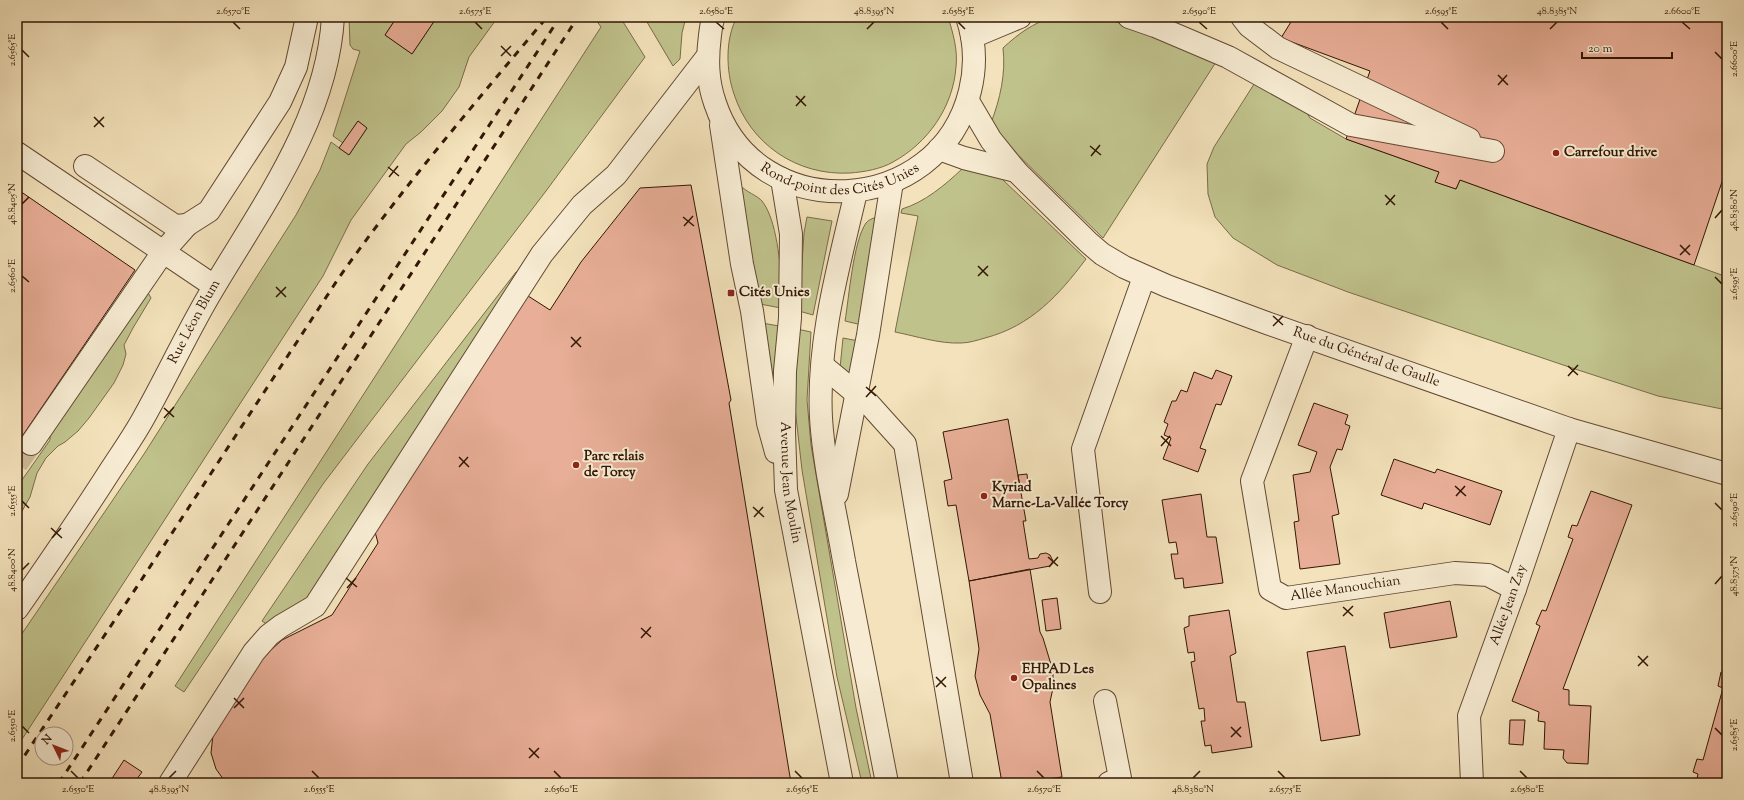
<svg xmlns="http://www.w3.org/2000/svg" width="1744" height="800" font-family="'Sorts Mill Goudy',serif">
<rect width="100%" height="100%" fill="#f3e2bb"/>
<filter id="stains"><feTurbulence type="fractalNoise" baseFrequency=".005" numOctaves="4"/><feColorMatrix values="0 0 0 0 .2 0 0 0 0 .09 0 0 0 0 .02 0 0 0 .5 -.17"/></filter>
<radialGradient id="worn" r=".72"><stop offset=".6" stop-color="#630" stop-opacity="0"/><stop offset="1" stop-color="#630" stop-opacity=".3"/></radialGradient>
<!-- green -->
<path fill="#c0c28c" stroke="#7a6c48" d="M 349,17 L 397,17 L 385,35 L 412,54 L 437,17 L 498,17 L 469,57 L 459,87 L 442,111 L 421,132 L 406,144 L 351,220 L 323,276 L 17,747 L 17,641 L 144,454 L 296,215 L 320,170 L 331,142 L 349,155 L 367,128 L 358,121 L 343,143 L 333,136 L 360,51 L 353,49 L 350,45 Z
M 598,17 L 620,17 L 645,57 L 546,191 L 323,484 L 184,692 L 175,686 L 601,27 L 596,20 Z
M 644,17 L 686,17 L 682,33 L 680,59 L 673,66 Z
M 737,17 L 948,17 C 953,33 958,50 956,67 C 953,107 928,143 893,162 C 881,169 864,172 850,173 C 797,176 750,144 734,94 C 726,71 725,39 737,17 Z
M 1053,17 L 1103,17 L 1169,41 L 1216,62 L 1103,238 L 1009,146 L 991,123 C 1000,99 1006,74 1003,48 C 1018,34 1033,23 1053,17 Z
M 1256,81 L 1302,105 L 1310,118 L 1346,139 L 1439,172 L 1436,182 L 1456,189 L 1460,180 L 1727,277 L 1727,410 L 1658,396 L 1575,369 L 1348,292 L 1277,265 L 1233,238 L 1215,217 L 1208,194 L 1207,164 L 1214,147 Z
M 962,169 L 993,174 L 1002,179 L 1086,259 C 1059,295 1031,326 985,338 C 978,340 969,343 961,343 C 939,344 916,336 895,332 L 918,216 L 901,213 L 902,209 C 925,202 945,185 962,169 Z
M 740,185 C 746,192 758,196 762,201 C 777,220 780,264 782,287 L 778,288 L 781,308 L 760,304 Z
M 883,216 L 862,325 L 845,321 C 849,298 853,242 866,223 C 870,218 878,217 883,216 Z
M 807,217 L 832,221 L 813,315 L 799,311 L 804,233 Z
M 516,272 L 519,272 L 310,597 L 268,625 L 262,621 L 368,464 Z
M 147,291 L 151,298 L 133,328 L 124,345 L 126,354 L 123,365 L 114,383 L 89,418 L 78,431 L 65,442 L 58,446 L 46,458 L 37,473 L 30,497 L 17,520 L 17,487 L 50,440 L 50,432 Z
M 762,323 L 779,326 L 776,398 Z
M 797,329 L 811,332 L 807,400 L 811,445 L 856,708 L 872,783 L 862,783 L 837,677 L 802,470 L 795,408 Z
M 843,338 L 859,341 L 849,376 L 840,368 Z"/>
<!-- building -->
<path fill="#e8ae97" stroke="#331604" d="M 397,17 L 437,17 L 412,54 L 385,35 Z
M 1294,17 L 1727,17 L 1727,167 L 1694,265 L 1460,180 L 1456,189 L 1435,182 L 1439,172 L 1346,139 L 1370,71 L 1281,38 Z
M 358,121 L 367,128 L 349,155 L 339,148 Z
M 691,185 L 731,400 L 729,403 L 791,783 L 226,783 L 216,769 L 211,753 L 213,735 L 262,658 L 282,640 L 332,615 L 378,543 L 374,528 L 525,294 L 550,310 L 581,262 L 640,188 Z
M 17,189 L 135,270 L 21,438 L 36,448 L 17,473 Z
M 1216,370 L 1232,376 L 1221,405 L 1216,404 L 1200,448 L 1206,450 L 1198,472 L 1163,459 L 1171,438 L 1164,435 L 1168,424 L 1164,422 L 1172,401 L 1176,401 L 1181,390 L 1187,392 L 1194,372 L 1212,379 Z
M 1314,403 L 1348,415 L 1345,424 L 1350,426 L 1342,450 L 1337,449 L 1330,467 L 1339,514 L 1332,516 L 1340,564 L 1300,569 L 1294,522 L 1299,521 L 1293,475 L 1310,472 L 1317,452 L 1298,445 Z
M 1008,419 L 1026,521 L 1023,521 L 1029,559 L 1038,558 L 1040,554 L 1046,553 L 1050,555 L 1053,561 L 1050,566 L 969,581 L 956,505 L 948,506 L 944,481 L 952,479 L 943,432 Z
M 1394,459 L 1435,473 L 1437,469 L 1502,491 L 1490,525 L 1424,503 L 1422,509 L 1381,495 Z
M 1027,474 L 1028,485 L 1020,487 L 1018,475 Z
M 1591,491 L 1632,505 L 1563,689 L 1569,690 L 1569,705 L 1591,706 L 1588,764 L 1567,763 L 1563,758 L 1564,750 L 1544,749 L 1545,722 L 1538,721 L 1539,712 L 1512,701 L 1540,626 L 1536,624 L 1542,610 L 1546,611 L 1573,539 L 1568,537 L 1572,525 L 1577,526 Z
M 1201,494 L 1207,537 L 1216,537 L 1223,583 L 1184,588 L 1183,578 L 1175,579 L 1171,554 L 1178,554 L 1176,542 L 1169,543 L 1162,500 Z
M 1030,569 L 1040,632 L 1043,638 L 1053,671 L 1053,688 L 1050,702 L 1062,777 L 1038,780 L 1039,783 L 1002,783 L 990,714 L 980,695 L 975,676 L 979,649 L 969,581 Z
M 1057,598 L 1061,629 L 1046,631 L 1042,600 Z
M 1450,601 L 1457,637 L 1390,648 L 1384,613 Z
M 1229,610 L 1236,653 L 1230,656 L 1237,702 L 1245,702 L 1252,747 L 1212,753 L 1211,745 L 1205,746 L 1201,721 L 1205,721 L 1204,708 L 1199,709 L 1191,662 L 1195,661 L 1194,652 L 1188,653 L 1184,628 L 1189,626 L 1189,616 Z
M 1345,646 L 1360,735 L 1321,741 L 1307,652 Z
M 1721,672 L 1727,673 L 1727,783 L 1696,783 L 1698,774 L 1693,772 L 1697,759 L 1703,760 L 1723,688 L 1718,686 Z
M 1510,720 L 1525,720 L 1523,745 L 1509,744 Z
M 124,760 L 142,772 L 134,783 L 109,783 Z"/>
<g fill="none" stroke-linecap="round" stroke-linejoin="round">
<!-- minor-tunnel -->
<path stroke="#cdb996" stroke-width="22" stroke-dasharray="22 11" stroke-linecap="butt" d="M 17,464 L 31,444"/>
<!-- minor casing -->
<g stroke="#634932" stroke-width="24">
<g id="minor">
<path id="s1" d="M 714,17 C 711,23 711,29 710,35 C 707,59 707,80 715,103 C 756,227 939,218 970,91 C 976,67 975,41 967,17"/>
<path d="M 1129,17 L 1155,26 L 1228,57 L 1351,125 L 1493,151"/>
<path d="M 1242,17 L 1249,26 L 1278,48 L 1469,139"/>
<path d="M 972,37 L 1020,17"/>
<path id="s2" d="M 968,101 L 991,140 L 1016,171 L 1088,242 L 1102,254 L 1124,267 L 1167,286 L 1264,322 L 1569,429 L 1727,474"/>
<path d="M 721,125 L 742,264 L 752,311 L 768,423 L 776,452"/>
<path d="M 939,149 L 964,158 L 1016,171"/>
<path d="M 17,153 L 214,286"/>
<path d="M 85,166 L 175,226 L 187,225 L 209,211 L 280,102 L 296,67 L 307,17"/>
<path id="s3" d="M 782,179 L 791,234 L 790,318 L 785,371 L 784,431 L 786,490 L 842,783"/>
<path d="M 856,192 C 839,265 817,341 821,418 C 824,466 836,514 844,561 C 859,635 873,709 887,783"/>
<path id="s4" d="M 1307,336 L 1252,481 L 1270,589 L 1286,598 L 1455,573 L 1488,575 L 1515,589"/>
<path d="M 823,366 L 869,404 L 905,444 L 962,783"/>
<path d="M 31,444 L 163,252 L 187,225"/>
<path d="M 837,494 L 868,335 L 892,182"/>
<path d="M 1100,592 L 1083,449 L 1144,277"/>
<path id="s5" d="M 17,609 C 49,563 80,518 110,471 C 121,454 133,437 143,419 C 165,380 184,339 207,299 C 258,211 327,122 333,17"/>
<path d="M 1105,701 L 1120,778 L 1109,783"/>
<path d="M 170,783 L 254,652 L 269,635 L 281,626 L 315,606 L 542,254 L 582,205 L 616,175 L 707,57"/>
<path id="s6" d="M 1472,783 L 1469,716 L 1515,589 L 1569,429"/>
</g>
</g>
<!-- minor -->
<use href="#minor" stroke="#f7ecd3" stroke-width="22"/>
<!-- rail -->
<path stroke="#331604" stroke-width="3" stroke-dasharray="7 7" stroke-linecap="butt" d="M 17,767 L 142,579 L 338,279 C 402,188 475,103 547,17
M 59,783 L 560,17
M 80,783 L 578,17"/>
</g>
<!-- ticks -->
<path fill="none" stroke="#331604" stroke-width="1.5" d="M 233,22 L 240,29M 475,22 L 482,29M 716,22 L 724,29M 958,22 L 965,29M 1199,22 L 1207,29M 1441,22 L 1448,29M 1682,22 L 1690,29M 867,29 L 874,22M 1550,29 L 1557,22M 501,46 L 511,56M 22,50 L 29,57M 1715,52 L 1722,59M 501,56 L 511,46M 1498,75 L 1508,85M 1498,85 L 1507,75M 796,96 L 806,106M 796,106 L 805,96M 94,117 L 104,127M 94,127 L 104,117M 1090,146 L 1101,155M 1091,156 L 1100,145M 388,167 L 399,176M 389,177 L 398,166M 1385,195 L 1395,205M 22,204 L 29,197M 1386,205 L 1395,195M 683,217 L 694,226M 1715,218 L 1722,210M 684,226 L 693,216M 1680,245 L 1690,255M 1680,255 L 1690,245M 978,266 L 988,276M 22,276 L 29,282M 978,276 L 988,266M 1715,277 L 1722,284M 276,287 L 286,297M 276,297 L 286,287M 1273,316 L 1283,325M 1273,326 L 1283,316M 571,337 L 581,347M 571,347 L 581,337M 1568,366 L 1578,375M 1568,376 L 1578,365M 866,387 L 876,396M 866,397 L 876,386M 164,408 L 174,417M 164,418 L 174,407M 1161,436 L 1171,446M 1161,446 L 1170,436M 459,457 L 469,467M 459,467 L 468,457M 1455,486 L 1466,496M 1456,496 L 1465,486M 22,501 L 29,508M 1715,503 L 1722,510M 753,507 L 764,517M 754,517 L 763,507M 51,528 L 62,538M 52,538 L 61,528M 1048,557 L 1058,566M 1049,567 L 1058,557M 22,570 L 29,563M 346,578 L 357,587M 1715,584 L 1722,576M 347,588 L 356,578M 1343,607 L 1353,616M 1343,616 L 1353,606M 641,628 L 651,637M 641,638 L 651,627M 1638,656 L 1648,666M 1638,666 L 1648,656M 936,677 L 946,687M 936,687 L 946,677M 234,698 L 244,708M 234,708 L 244,698M 22,726 L 29,733M 1231,727 L 1241,737M 1715,728 L 1722,735M 1231,737 L 1241,727M 529,748 L 539,758M 529,758 L 539,748M 71,771 L 78,778M 312,771 L 319,778M 554,771 L 561,778M 795,771 L 802,778M 1037,771 L 1044,778M 1278,771 L 1285,778M 1520,771 L 1527,778M 169,778 L 176,771M 1193,778 L 1200,771"/>
<!-- markers -->
<g fill="#8f2418" stroke="#f7ecd3" stroke-width="1.5">
<circle cx="1556" cy="153" r="4"/>
<rect x="727" y="289" width="8" height="8" rx="2"/>
<circle cx="576" cy="465" r="4"/>
<circle cx="984" cy="496" r="4"/>
<circle cx="1014" cy="678" r="4"/>
</g>
<g text-anchor="middle" dominant-baseline="central" stroke-width="4" stroke-linejoin="round" paint-order="stroke">
<!-- poi labels -->
<g font-size="14" font-weight="bold" fill="#331604" stroke="#f7ecd3" text-anchor="start">
<text x="1564" y="153">Carrefour drive</text>
<text x="739" y="293">Cités Unies</text>
<text x="584" y="457">Parc relais<tspan x="584" dy="16">de Torcy</tspan></text>
<text x="992" y="488">Kyriad<tspan x="992" dy="16">Marne-La-Vallée Torcy</tspan></text>
<text x="1022" y="670">EHPAD Les<tspan x="1022" dy="16">Opalines</tspan></text>
</g>
<!-- street labels -->
<g font-size="14" fill="#331604" stroke="#f7ecd3">
<text stroke="none"><textPath href="#s1" startOffset="251">Rond-point des Cités Unies</textPath></text>
<text stroke="none"><textPath href="#s5" startOffset="338">Rue Léon Blum</textPath></text>
<text stroke="none"><textPath href="#s2" startOffset="489">Rue du Général de Gaulle</textPath></text>
<text stroke="none"><textPath href="#s3" startOffset="305">Avenue Jean Moulin</textPath></text>
<text stroke="none"><textPath href="#s4" startOffset="343">Allée Manouchian</textPath></text>
<text stroke="none"><textPath href="#s6" startOffset="185">Allée Jean Zay</textPath></text>
</g>
</g>
<!-- margin -->
<rect width="1744" height="800" fill="none" stroke="#f3e2bb" stroke-width="44"/>
<!-- north arrow -->
<g transform="translate(54 746) rotate(313)"><circle r="19" fill="#f7ecd3" stroke="#a99680"/>
<path d="M0-3L7 15L0 10L-7 15Z" fill="#8f2418"/>
<text y="-6" font-size="11" font-weight="bold" text-anchor="middle" fill="#331604">N</text>
</g>
<!-- scale -->
<path d="M1582 52v6h90v-6" fill="none" stroke="#331604" stroke-width="2"/>
<text x="1588" y="52" font-size="12" fill="#331604" stroke="#f7ecd3" stroke-width="3" paint-order="stroke">20 m</text>
<rect x="22" y="22" width="1700" height="756" fill="none" stroke="#331604" stroke-width="1.5"/>
<g font-size="10" text-anchor="middle" fill="#331604">
<text x="233" y="14">2.6570°E</text>
<text x="475" y="14">2.6575°E</text>
<text x="716" y="14">2.6580°E</text>
<text x="874" y="14">48.8395°N</text>
<text x="958" y="14">2.6585°E</text>
<text x="1199" y="14">2.6590°E</text>
<text x="1441" y="14">2.6595°E</text>
<text x="1557" y="14">48.8385°N</text>
<text x="1682" y="14">2.6600°E</text>
<text transform="translate(11 50) rotate(-90)" y="4">2.6565°E</text>
<text transform="translate(1733 59) rotate(-90)" y="4">2.6600°E</text>
<text transform="translate(11 204) rotate(-90)" y="4">48.8405°N</text>
<text transform="translate(1733 210) rotate(-90)" y="4">48.8380°N</text>
<text transform="translate(11 276) rotate(-90)" y="4">2.6560°E</text>
<text transform="translate(1733 284) rotate(-90)" y="4">2.6595°E</text>
<text transform="translate(11 501) rotate(-90)" y="4">2.6555°E</text>
<text transform="translate(1733 510) rotate(-90)" y="4">2.6590°E</text>
<text transform="translate(11 570) rotate(-90)" y="4">48.8400°N</text>
<text transform="translate(1733 576) rotate(-90)" y="4">48.8375°N</text>
<text transform="translate(11 726) rotate(-90)" y="4">2.6550°E</text>
<text transform="translate(1733 735) rotate(-90)" y="4">2.6585°E</text>
<text x="78" y="792">2.6550°E</text>
<text x="169" y="792">48.8395°N</text>
<text x="319" y="792">2.6555°E</text>
<text x="561" y="792">2.6560°E</text>
<text x="802" y="792">2.6565°E</text>
<text x="1044" y="792">2.6570°E</text>
<text x="1193" y="792">48.8380°N</text>
<text x="1285" y="792">2.6575°E</text>
<text x="1527" y="792">2.6580°E</text>
</g>
<rect width="100%" height="100%" filter="url(#stains)"/>
<rect width="100%" height="100%" fill="url(#worn)"/>
</svg>
